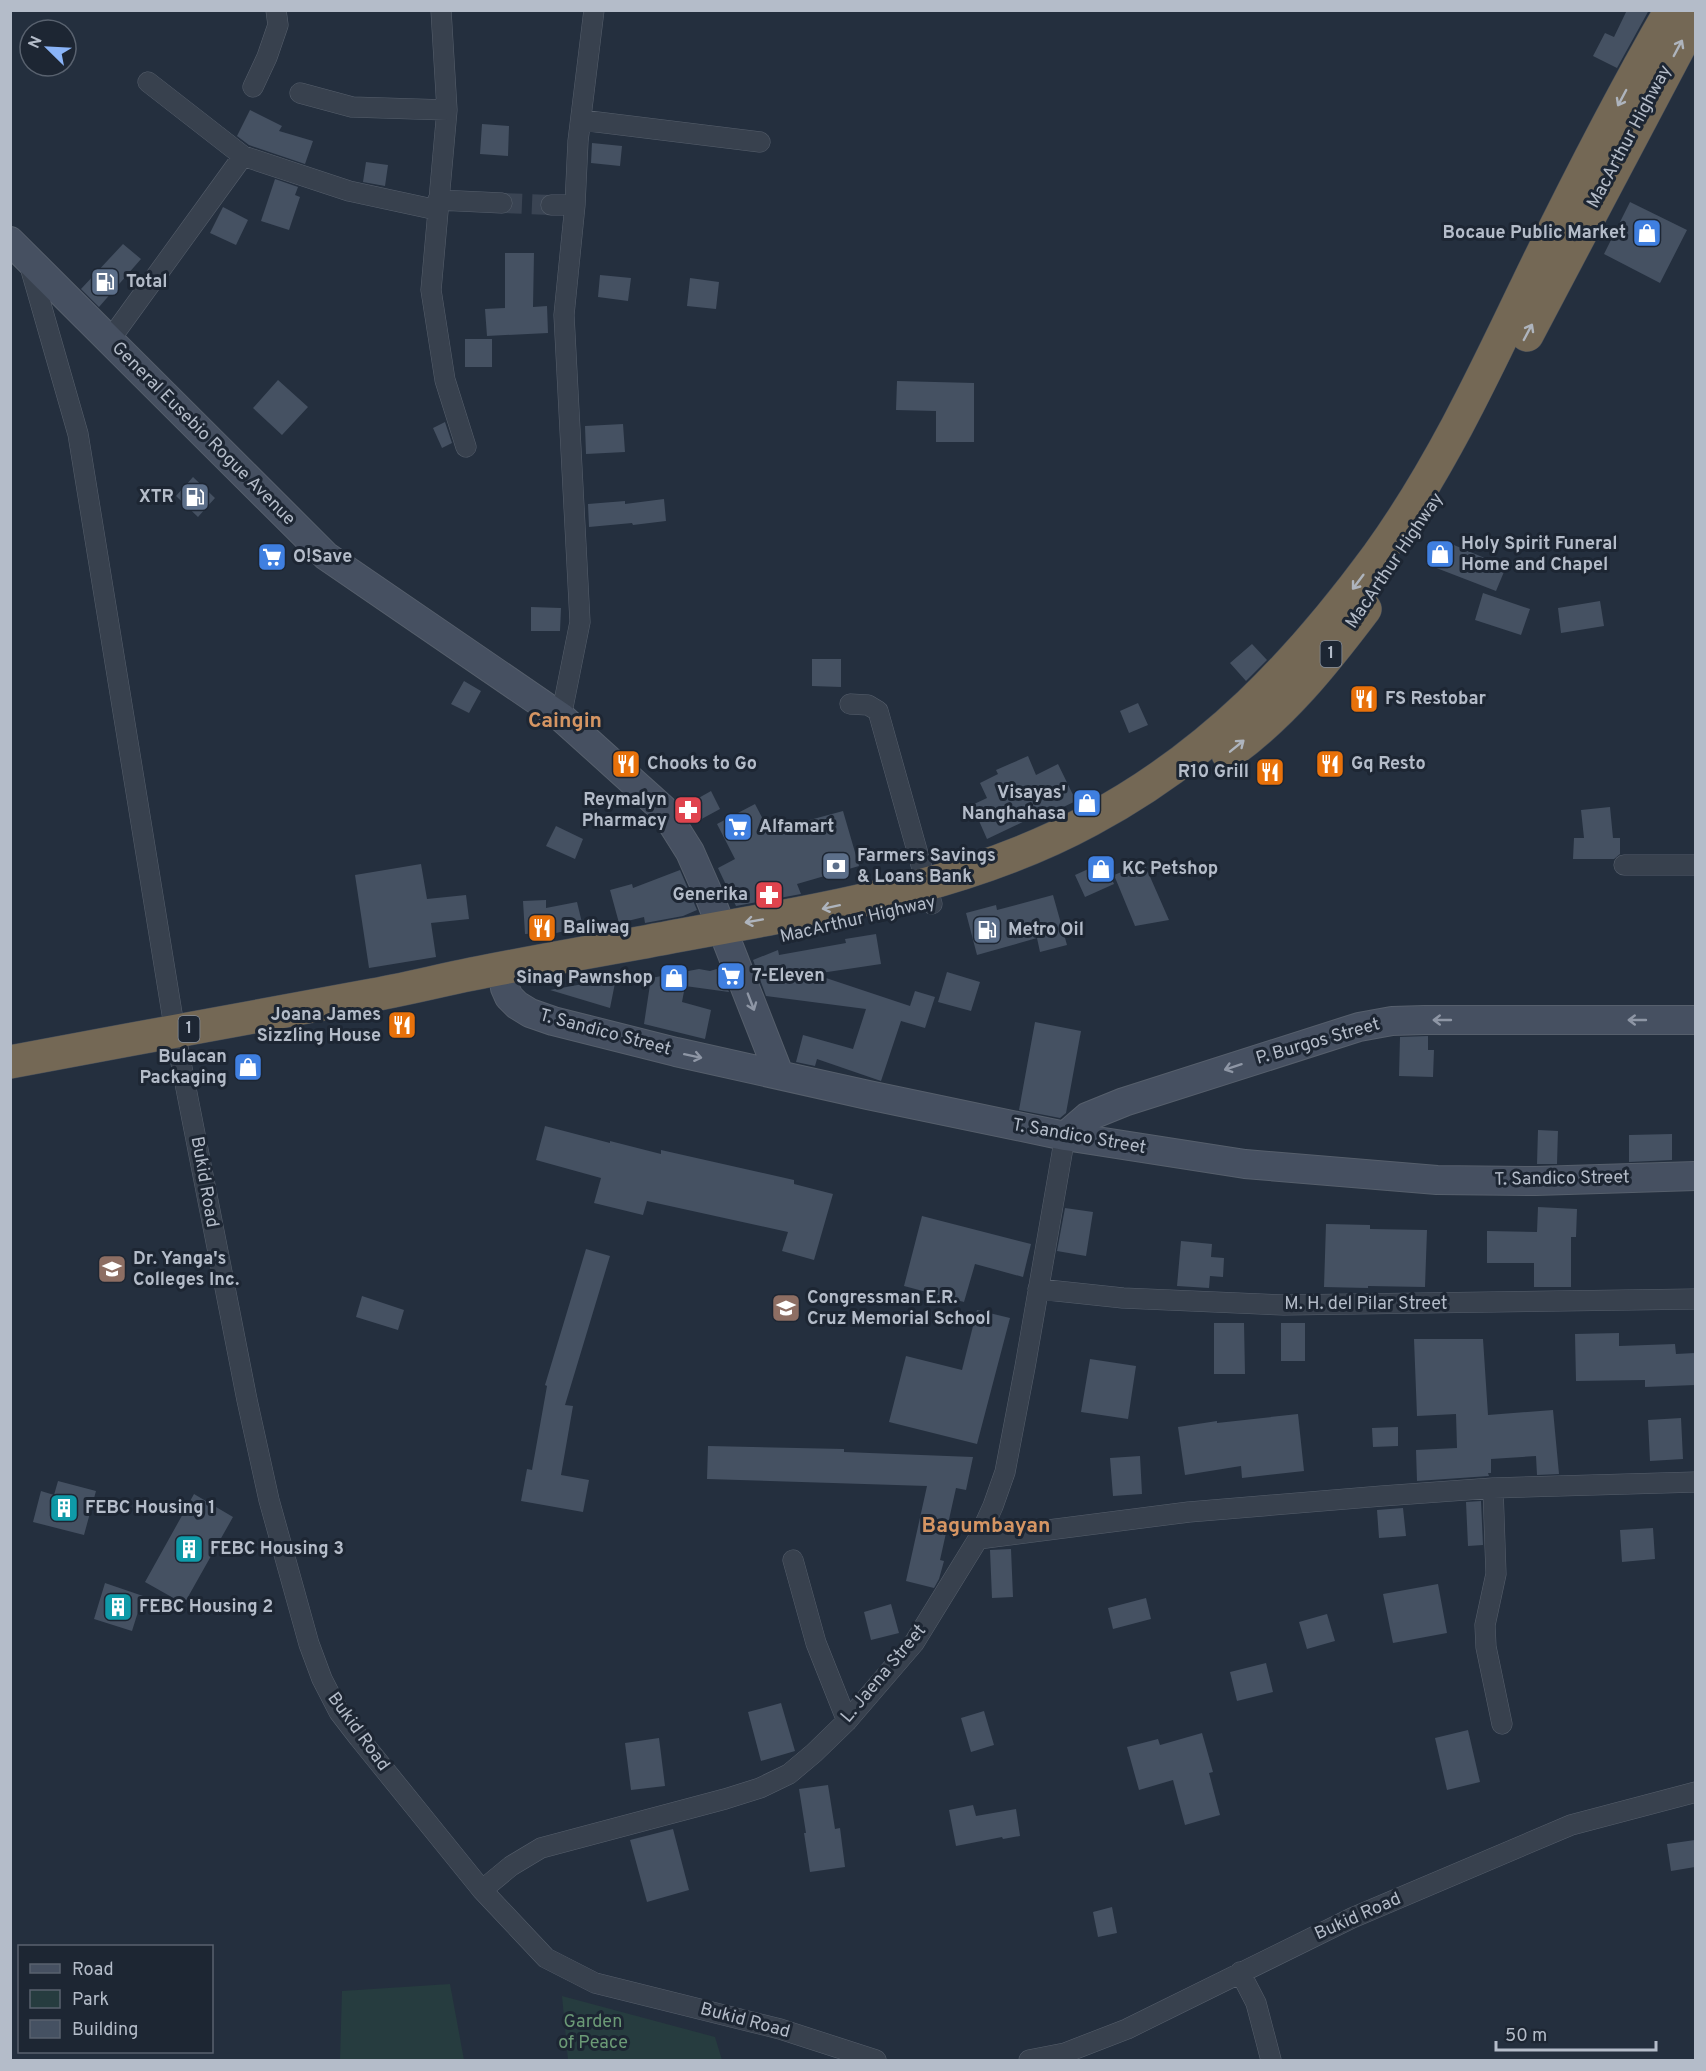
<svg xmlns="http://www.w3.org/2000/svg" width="1706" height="2071" font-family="Overpass,sans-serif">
<rect width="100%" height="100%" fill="#242f3e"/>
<!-- green -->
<path fill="#263c3f" d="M 450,1984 L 464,2060 L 340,2060 L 342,1991 Z
M 562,1996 L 715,2037 L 722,2060 L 568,2060 Z"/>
<!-- building -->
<path fill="#455162" d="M 1627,10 L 1649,10 L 1617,68 L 1593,56 L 1605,33 L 1614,37 Z
M 250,110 L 282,126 L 279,131 L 313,141 L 305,164 L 249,145 L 237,136 Z
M 482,124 L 509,126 L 508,156 L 480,154 Z
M 592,143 L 622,146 L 620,166 L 591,163 Z
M 366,162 L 388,165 L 385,186 L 363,182 Z
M 275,179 L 298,187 L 295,195 L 300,197 L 289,230 L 261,221 Z
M 1630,202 L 1687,230 L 1660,283 L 1604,254 Z
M 223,207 L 248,220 L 236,245 L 210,233 Z
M 123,244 L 141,259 L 99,307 L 81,289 Z
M 505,253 L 534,253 L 533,307 L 547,306 L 548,333 L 487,336 L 485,309 L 505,308 Z
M 600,275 L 631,278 L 628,301 L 598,297 Z
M 690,278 L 719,282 L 716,309 L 687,306 Z
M 465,339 L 492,339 L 492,367 L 465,367 Z
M 278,380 L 308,407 L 282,435 L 253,408 Z
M 897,381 L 974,383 L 974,442 L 936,442 L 936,411 L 896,410 Z
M 445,422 L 452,443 L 442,448 L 433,428 Z
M 623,424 L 625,452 L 586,454 L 585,426 Z
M 193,477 L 215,498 L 198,517 L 176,496 Z
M 664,499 L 666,521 L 633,525 L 632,523 L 589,527 L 588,504 L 625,501 L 625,504 Z
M 1442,540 L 1506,567 L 1496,591 L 1426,564 Z
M 1483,593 L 1530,609 L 1521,635 L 1475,620 Z
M 1600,601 L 1604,626 L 1561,633 L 1558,608 Z
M 531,607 L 561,608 L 560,631 L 531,631 Z
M 1252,644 L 1267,660 L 1246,681 L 1230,663 Z
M 812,659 L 841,659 L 841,687 L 812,686 Z
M 464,681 L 481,691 L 469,713 L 451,704 Z
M 1138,703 L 1148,725 L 1129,733 L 1120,711 Z
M 1028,756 L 1036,775 L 1058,764 L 1076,801 L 1057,810 L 1056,809 L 1048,812 L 1046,809 L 1031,815 L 1031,818 L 987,839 L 972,805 L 987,798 L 980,783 L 998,774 L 996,770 Z
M 711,791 L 720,809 L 696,822 L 688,804 Z
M 755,804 L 769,831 L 843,811 L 859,866 L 797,884 L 801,894 L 736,906 L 718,868 L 735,859 L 717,824 Z
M 1610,807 L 1613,838 L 1620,838 L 1620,854 L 1614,859 L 1573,859 L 1574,838 L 1584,838 L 1581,810 Z
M 556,826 L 583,839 L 575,859 L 546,846 Z
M 1104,862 L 1114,884 L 1085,897 L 1075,875 Z
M 1144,863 L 1169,920 L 1135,926 L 1114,875 Z
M 421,864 L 427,899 L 466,895 L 469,919 L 431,923 L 436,957 L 369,968 L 355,875 Z
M 680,870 L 697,910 L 683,916 L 645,923 L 644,917 L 619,923 L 610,890 L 632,884 L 633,888 Z
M 1053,895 L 1067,945 L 1040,952 L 1037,938 L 977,955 L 966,913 L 996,905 L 997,910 Z
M 546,900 L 546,908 L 577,902 L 583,927 L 556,933 L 555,932 L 525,934 L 523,901 Z
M 876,934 L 881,964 L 814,974 L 910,1006 L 915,991 L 935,997 L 925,1028 L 901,1021 L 881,1081 L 817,1059 L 815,1066 L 796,1062 L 803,1035 L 853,1049 L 866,1009 L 766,996 L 753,960 L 778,950 L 779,955 L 846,943 L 845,939 Z
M 720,968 L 729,992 L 685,986 L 682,1002 L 711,1010 L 705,1039 L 644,1024 L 651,978 L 699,969 L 710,971 Z
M 947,972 L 980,982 L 971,1011 L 938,1002 Z
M 616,978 L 610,1008 L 550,990 Z
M 1035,1022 L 1081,1031 L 1066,1113 L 1060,1118 L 1019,1110 Z
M 1428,1036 L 1428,1050 L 1434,1050 L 1433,1077 L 1399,1076 L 1400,1037 Z
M 545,1126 L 610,1143 L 610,1141 L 661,1154 L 661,1150 L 794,1180 L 794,1184 L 833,1194 L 814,1260 L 782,1251 L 788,1232 L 647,1201 L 643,1215 L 594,1203 L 601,1178 L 536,1160 Z
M 1538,1130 L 1558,1131 L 1557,1164 L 1537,1164 Z
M 1672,1134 L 1672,1160 L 1629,1162 L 1629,1135 Z
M 1538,1207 L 1577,1209 L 1576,1237 L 1571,1237 L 1571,1287 L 1534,1287 L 1534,1263 L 1487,1263 L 1487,1231 L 1537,1232 Z
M 1065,1208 L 1093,1212 L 1086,1256 L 1057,1251 Z
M 922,1216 L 1031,1244 L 1023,1277 L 975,1264 L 964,1302 L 904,1286 Z
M 1326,1224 L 1370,1225 L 1370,1229 L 1427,1230 L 1425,1287 L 1368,1286 L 1368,1288 L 1324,1287 Z
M 1181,1241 L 1212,1244 L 1211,1257 L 1224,1258 L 1223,1277 L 1210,1276 L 1209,1288 L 1177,1286 Z
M 586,1249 L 610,1256 L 565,1405 L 573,1406 L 561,1475 L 589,1480 L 583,1512 L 521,1501 L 527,1469 L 532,1470 L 547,1386 L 545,1385 Z
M 362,1296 L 404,1310 L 398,1330 L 356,1317 Z
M 977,1310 L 1010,1318 L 977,1444 L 889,1422 L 906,1356 L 962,1370 Z
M 1214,1323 L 1244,1323 L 1245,1374 L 1214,1374 Z
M 1281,1323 L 1305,1323 L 1305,1361 L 1281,1361 Z
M 1619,1333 L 1619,1346 L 1675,1344 L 1676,1354 L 1695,1353 L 1695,1385 L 1645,1387 L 1645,1380 L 1576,1381 L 1575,1334 Z
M 1414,1339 L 1483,1339 L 1488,1415 L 1553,1410 L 1559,1474 L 1537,1475 L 1536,1456 L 1491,1459 L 1491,1473 L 1488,1473 L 1489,1476 L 1417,1481 L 1416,1450 L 1457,1448 L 1456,1414 L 1417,1416 Z
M 1090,1359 L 1136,1366 L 1128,1419 L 1081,1412 Z
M 1298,1414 L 1304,1471 L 1242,1478 L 1241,1466 L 1185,1475 L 1178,1427 L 1217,1421 L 1217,1423 Z
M 1681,1418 L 1683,1459 L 1650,1461 L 1648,1420 Z
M 1398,1427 L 1398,1446 L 1373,1447 L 1372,1428 Z
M 708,1446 L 844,1449 L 844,1452 L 973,1457 L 966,1490 L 956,1488 L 940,1560 L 944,1561 L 939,1579 L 934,1588 L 906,1581 L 927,1486 L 707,1479 Z
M 1140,1456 L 1142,1494 L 1113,1496 L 1110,1458 Z
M 58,1481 L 96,1491 L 84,1535 L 33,1522 L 41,1491 L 54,1495 Z
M 194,1494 L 233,1517 L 184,1604 L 145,1582 Z
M 1481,1501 L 1483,1545 L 1468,1546 L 1466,1502 Z
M 1403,1508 L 1406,1536 L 1379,1538 L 1377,1510 Z
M 1653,1528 L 1655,1559 L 1622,1562 L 1620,1530 Z
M 1011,1549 L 1013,1597 L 992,1598 L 990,1550 Z
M 105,1583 L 143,1596 L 132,1631 L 94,1619 Z
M 1438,1584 L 1447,1633 L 1393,1643 L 1383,1594 Z
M 1146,1598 L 1151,1619 L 1113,1629 L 1108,1608 Z
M 891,1604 L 899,1633 L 871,1640 L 864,1612 Z
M 1327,1614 L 1335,1641 L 1307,1649 L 1299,1622 Z
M 1266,1663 L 1273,1692 L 1237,1701 L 1230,1672 Z
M 781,1703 L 795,1751 L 761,1761 L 748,1712 Z
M 984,1711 L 994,1745 L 971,1752 L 961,1718 Z
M 1468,1730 L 1480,1782 L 1447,1790 L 1435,1738 Z
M 1202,1733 L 1213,1772 L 1209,1773 L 1220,1815 L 1185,1825 L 1173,1780 L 1139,1790 L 1127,1747 L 1158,1739 L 1160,1745 Z
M 659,1738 L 665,1786 L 631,1790 L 625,1743 Z
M 828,1785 L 835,1829 L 840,1828 L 845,1867 L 810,1872 L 804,1833 L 806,1833 L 799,1789 Z
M 973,1805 L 976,1816 L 1016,1809 L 1020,1836 L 1003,1839 L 1002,1837 L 956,1846 L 949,1810 Z
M 673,1829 L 689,1890 L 647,1902 L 630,1840 Z
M 1695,1840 L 1695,1867 L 1671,1871 L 1667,1844 Z
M 1112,1907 L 1117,1933 L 1098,1937 L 1093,1912 Z"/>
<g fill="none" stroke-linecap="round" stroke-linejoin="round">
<!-- street-tunnel -->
<path stroke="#3a4453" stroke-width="20" stroke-dasharray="20 10" stroke-linecap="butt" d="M 502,203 L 551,205"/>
<!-- street casing -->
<g stroke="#565f6c" stroke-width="21">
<path id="street" d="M 441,10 L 447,110 L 431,290 L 445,380 L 466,447
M 148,82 L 243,156
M 253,87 L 267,57 L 278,25 L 276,10
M 300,93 L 352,107 L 447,110
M 581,120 L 760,142
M 438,200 L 502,203
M 551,205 L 575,205
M 29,263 L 78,434 L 175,1032 L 247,1400 L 269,1500 L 309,1644 L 322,1679 L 339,1712 L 359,1738 L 482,1890 L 546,1958 L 595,1983 L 780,2029 L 876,2060
M 109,341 L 243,156 L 349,191 L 437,210
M 850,704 L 868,705 L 878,711 L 932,904
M 561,717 L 580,622 L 564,315 L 575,205 L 578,141 L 594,10
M 1624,865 L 1696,865
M 1038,1289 L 1123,1298 L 1284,1305 L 1696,1299
M 1493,1488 L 1496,1574 L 1485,1625 L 1486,1647 L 1502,1724
M 978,1539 L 1189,1512 L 1382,1496 L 1493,1488 L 1696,1482
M 793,1560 L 816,1643 L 847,1721
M 482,1890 L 511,1866 L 541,1848 L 725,1799 L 760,1788 L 789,1774 L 814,1753 L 847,1721 L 914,1643 L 978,1539 L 993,1506 L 1005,1472 L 1025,1367 L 1065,1136
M 1240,1972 L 1256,2003 L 1271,2060
M 1029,2060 L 1065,2053 L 1127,2029 L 1352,1918 L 1571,1825 L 1696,1792"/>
</g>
<!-- secondary casing -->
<g stroke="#565f6c" stroke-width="30">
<path id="secondary" d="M 10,241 L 326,556 L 561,717 L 663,809 L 690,852 L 708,893 L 779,1074
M 502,968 L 505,988 L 509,997 L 517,1005 L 530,1013 L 553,1021 L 676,1052 L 868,1095 L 1065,1136 L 1245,1164 L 1437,1180 L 1536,1181 L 1696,1176
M 1065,1136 L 1087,1117 L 1124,1102 L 1359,1027 L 1392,1021 L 1424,1020 L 1696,1020"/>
</g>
<!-- highway casing -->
<g stroke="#434c59" stroke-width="34">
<path id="highway" d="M 1527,335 L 1696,15
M 1228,754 C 1283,715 1325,662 1365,609
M 10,1062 C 129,1040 248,1017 367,996 C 402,990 437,981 472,974 C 527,963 583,953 639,943 C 792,913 952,895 1090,820 C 1210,756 1298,664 1378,555 C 1438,472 1483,377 1527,285 C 1572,192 1619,100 1671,10"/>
</g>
<!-- street -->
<use href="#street" stroke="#38414e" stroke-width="20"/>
<!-- secondary -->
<use href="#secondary" stroke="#465061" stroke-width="28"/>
<!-- highway -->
<use href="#highway" stroke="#746855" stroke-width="33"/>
</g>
<!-- one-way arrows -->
<defs><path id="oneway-shaft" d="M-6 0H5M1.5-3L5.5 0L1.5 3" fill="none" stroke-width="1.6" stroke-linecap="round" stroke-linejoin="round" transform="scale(1.5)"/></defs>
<g stroke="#aeb4bd">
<use href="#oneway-shaft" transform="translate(1678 48) rotate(-62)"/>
<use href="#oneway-shaft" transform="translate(1622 98) rotate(118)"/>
<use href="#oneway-shaft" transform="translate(1528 332) rotate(-62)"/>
<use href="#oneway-shaft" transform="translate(1358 582) rotate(127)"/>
<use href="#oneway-shaft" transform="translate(1237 746) rotate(-39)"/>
<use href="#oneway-shaft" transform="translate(831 907) rotate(168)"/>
<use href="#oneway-shaft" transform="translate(754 921) rotate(170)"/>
</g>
<g stroke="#8e96a5">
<use href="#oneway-shaft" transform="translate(751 1002) rotate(69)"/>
<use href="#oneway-shaft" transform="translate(1442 1020) rotate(-180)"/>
<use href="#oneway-shaft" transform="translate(1637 1020) rotate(-180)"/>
<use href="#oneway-shaft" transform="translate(693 1056) rotate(12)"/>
<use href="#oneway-shaft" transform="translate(1233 1067) rotate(162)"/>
</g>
<!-- icons -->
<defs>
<g id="shop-square" transform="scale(1.5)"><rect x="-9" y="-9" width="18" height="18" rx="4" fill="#3f7fe0" stroke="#1d2633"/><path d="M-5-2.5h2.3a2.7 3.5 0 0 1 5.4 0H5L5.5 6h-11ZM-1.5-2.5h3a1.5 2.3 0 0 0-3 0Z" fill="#fff"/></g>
<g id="fuel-square" transform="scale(1.5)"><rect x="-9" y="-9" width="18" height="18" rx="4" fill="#5c6f8a" stroke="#1d2633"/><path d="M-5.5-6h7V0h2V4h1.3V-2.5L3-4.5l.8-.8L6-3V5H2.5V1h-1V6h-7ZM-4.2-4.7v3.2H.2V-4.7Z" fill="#fff"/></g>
<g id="supermarket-square" transform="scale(1.5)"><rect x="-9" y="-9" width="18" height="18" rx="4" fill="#3f7fe0" stroke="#1d2633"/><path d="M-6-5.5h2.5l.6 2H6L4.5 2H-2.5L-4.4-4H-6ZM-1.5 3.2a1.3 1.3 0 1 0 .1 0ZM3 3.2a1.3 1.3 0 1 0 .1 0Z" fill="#fff"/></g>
<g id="restaurant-square" transform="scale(1.5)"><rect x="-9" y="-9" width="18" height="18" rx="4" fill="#e8710a" stroke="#1d2633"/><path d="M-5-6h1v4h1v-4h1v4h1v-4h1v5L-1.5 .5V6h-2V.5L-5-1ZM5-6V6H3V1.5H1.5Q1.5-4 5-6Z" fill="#fff"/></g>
<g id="pharmacy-square" transform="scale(1.5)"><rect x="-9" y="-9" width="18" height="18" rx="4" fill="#e0444e" stroke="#1d2633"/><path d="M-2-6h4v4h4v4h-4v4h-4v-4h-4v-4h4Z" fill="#fff"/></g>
<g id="bank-square" transform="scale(1.5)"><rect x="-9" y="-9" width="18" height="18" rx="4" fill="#5c6f8a" stroke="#1d2633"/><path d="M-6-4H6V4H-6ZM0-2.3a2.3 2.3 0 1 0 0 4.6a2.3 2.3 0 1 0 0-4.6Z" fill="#fff"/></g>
<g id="university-square" transform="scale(1.5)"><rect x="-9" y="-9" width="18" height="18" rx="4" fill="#8d6e63" stroke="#1d2633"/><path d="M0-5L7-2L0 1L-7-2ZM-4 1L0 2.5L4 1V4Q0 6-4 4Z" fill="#fff"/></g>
<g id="school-square" transform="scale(1.5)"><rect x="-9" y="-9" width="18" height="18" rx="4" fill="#8d6e63" stroke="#1d2633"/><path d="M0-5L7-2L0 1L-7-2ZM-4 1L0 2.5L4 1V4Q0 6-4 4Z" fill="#fff"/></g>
<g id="building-square" transform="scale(1.5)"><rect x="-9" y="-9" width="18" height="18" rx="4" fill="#0f9aa8" stroke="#1d2633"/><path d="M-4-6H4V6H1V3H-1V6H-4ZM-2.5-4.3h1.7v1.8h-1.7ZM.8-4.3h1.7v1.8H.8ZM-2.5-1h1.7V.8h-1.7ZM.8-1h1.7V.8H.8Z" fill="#fff"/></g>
</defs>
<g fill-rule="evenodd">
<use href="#shop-square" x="1647" y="233"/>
<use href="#fuel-square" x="105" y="282"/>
<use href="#fuel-square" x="195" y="497"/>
<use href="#shop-square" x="1440" y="554"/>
<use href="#supermarket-square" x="272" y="557"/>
<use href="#restaurant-square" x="1364" y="699"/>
<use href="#restaurant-square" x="626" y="764"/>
<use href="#restaurant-square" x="1330" y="764"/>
<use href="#restaurant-square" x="1270" y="772"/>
<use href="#shop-square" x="1087" y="803"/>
<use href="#pharmacy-square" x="688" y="810"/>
<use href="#supermarket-square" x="738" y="827"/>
<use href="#bank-square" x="836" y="866"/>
<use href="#shop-square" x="1101" y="869"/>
<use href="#pharmacy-square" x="769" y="895"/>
<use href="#restaurant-square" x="542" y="928"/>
<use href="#fuel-square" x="987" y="930"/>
<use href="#supermarket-square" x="731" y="976"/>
<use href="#shop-square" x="674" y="978"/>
<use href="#restaurant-square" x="402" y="1025"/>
<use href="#shop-square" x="248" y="1067"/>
<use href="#university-square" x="112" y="1269"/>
<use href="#school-square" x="786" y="1308"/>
<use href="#building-square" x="64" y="1508"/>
<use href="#building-square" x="189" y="1549"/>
<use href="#building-square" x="118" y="1607"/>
</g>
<g text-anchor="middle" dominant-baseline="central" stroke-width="6" stroke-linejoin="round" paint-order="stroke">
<!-- shield labels -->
<g fill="#1d2633" stroke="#878f9c" stroke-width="1.5">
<rect x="1320.5" y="641" width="21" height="26" rx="4.5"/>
<rect x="178.5" y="1016" width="21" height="26" rx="4.5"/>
</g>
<g font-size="16" font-weight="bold" fill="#b4bcc9">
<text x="1331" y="654">1</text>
<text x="189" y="1029">1</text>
</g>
<!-- street labels -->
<g font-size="18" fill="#b4bcc9" stroke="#1d2633">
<text transform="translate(1630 137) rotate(-62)">MacArthur Highway</text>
<text transform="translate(203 434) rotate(45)">General Eusebio Rogue Avenue</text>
<text transform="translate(1395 561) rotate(-56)">MacArthur Highway</text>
<text transform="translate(858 920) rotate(-13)">MacArthur Highway</text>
<text transform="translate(605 1033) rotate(15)">T. Sandico Street</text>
<text transform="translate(1318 1042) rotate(-16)">P. Burgos Street</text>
<text transform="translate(1079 1137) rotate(10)">T. Sandico Street</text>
<text transform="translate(1562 1179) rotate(-1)">T. Sandico Street</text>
<text transform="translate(204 1182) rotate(80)">Bukid Road</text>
<text x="1366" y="1304">M. H. del Pilar Street</text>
<text transform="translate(884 1674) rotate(-50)">L. Jaena Street</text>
<text transform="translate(358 1732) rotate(54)">Bukid Road</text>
<text transform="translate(1358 1917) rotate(-24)">Bukid Road</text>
<text transform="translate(745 2021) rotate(15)">Bukid Road</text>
</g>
<!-- poi labels -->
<g font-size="18" font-weight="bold" fill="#b4bcc9" stroke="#1d2633" text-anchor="start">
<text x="1626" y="233" text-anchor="end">Bocaue Public Market</text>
<text x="126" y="282">Total</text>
<text x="174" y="497" text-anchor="end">XTR</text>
<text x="1461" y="544">Holy Spirit Funeral<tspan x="1461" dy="21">Home and Chapel</tspan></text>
<text x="293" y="557">O!Save</text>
<text x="1385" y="699">FS Restobar</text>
<text x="647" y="764">Chooks to Go</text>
<text x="1351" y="764">Gq Resto</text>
<text x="1249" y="772" text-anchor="end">R10 Grill</text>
<text x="1066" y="793" text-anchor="end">Visayas'<tspan x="1066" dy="21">Nanghahasa</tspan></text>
<text x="667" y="800" text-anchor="end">Reymalyn<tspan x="667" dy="21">Pharmacy</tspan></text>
<text x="759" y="827">Alfamart</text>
<text x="857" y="856">Farmers Savings<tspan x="857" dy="21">&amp; Loans Bank</tspan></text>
<text x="1122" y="869">KC Petshop</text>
<text x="748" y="895" text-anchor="end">Generika</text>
<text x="563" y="928">Baliwag</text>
<text x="1008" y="930">Metro Oil</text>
<text x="752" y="976">7-Eleven</text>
<text x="653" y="978" text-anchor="end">Sinag Pawnshop</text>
<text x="381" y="1015" text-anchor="end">Joana James<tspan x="381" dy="21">Sizzling House</tspan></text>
<text x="227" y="1057" text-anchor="end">Bulacan<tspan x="227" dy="21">Packaging</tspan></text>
<text x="133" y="1259">Dr. Yanga's<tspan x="133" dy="21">Colleges Inc.</tspan></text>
<text x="807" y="1298">Congressman E.R.<tspan x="807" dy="21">Cruz Memorial School</tspan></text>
<text x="85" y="1508">FEBC Housing 1</text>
<text x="210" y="1549">FEBC Housing 3</text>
<text x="139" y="1607">FEBC Housing 2</text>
</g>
<!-- park labels -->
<g font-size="18" fill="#6b9a76" stroke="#1d2633">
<text x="593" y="2022">Garden<tspan x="593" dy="21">of Peace</tspan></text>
</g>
<!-- quarter labels -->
<g font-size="21" font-weight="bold" fill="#d59563" stroke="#1d2633">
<text x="565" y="721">Caingin</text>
<text x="986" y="1526">Bagumbayan</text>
</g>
</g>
<!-- border -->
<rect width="1706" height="2071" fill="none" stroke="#b4bcc9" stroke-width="24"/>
<!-- legend -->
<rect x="18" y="1945" width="195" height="108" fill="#1d2633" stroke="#59626f" stroke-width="1.5"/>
<rect x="30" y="1964" width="30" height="9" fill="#465061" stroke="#59626f" stroke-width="1.5"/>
<text x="72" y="1975" font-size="18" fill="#b4bcc9">Road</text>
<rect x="30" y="1990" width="30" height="18" fill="#263c3f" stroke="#59626f" stroke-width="1.5"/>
<text x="72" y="2005" font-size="18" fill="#b4bcc9">Park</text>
<rect x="30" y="2020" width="30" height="18" fill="#455162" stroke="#59626f" stroke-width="1.5"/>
<text x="72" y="2035" font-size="18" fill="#b4bcc9">Building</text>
<!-- north arrow -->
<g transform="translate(48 48) rotate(294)"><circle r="28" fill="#1d2633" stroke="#59626f" stroke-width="1.5"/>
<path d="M0-4.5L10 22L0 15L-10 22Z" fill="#8ab4f8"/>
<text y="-9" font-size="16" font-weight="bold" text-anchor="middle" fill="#b4bcc9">N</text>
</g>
<!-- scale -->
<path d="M1496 2041v9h160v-9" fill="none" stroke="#b4bcc9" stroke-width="3"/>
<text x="1505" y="2041" font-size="18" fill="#b4bcc9" stroke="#1d2633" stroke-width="4.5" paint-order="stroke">50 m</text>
</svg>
